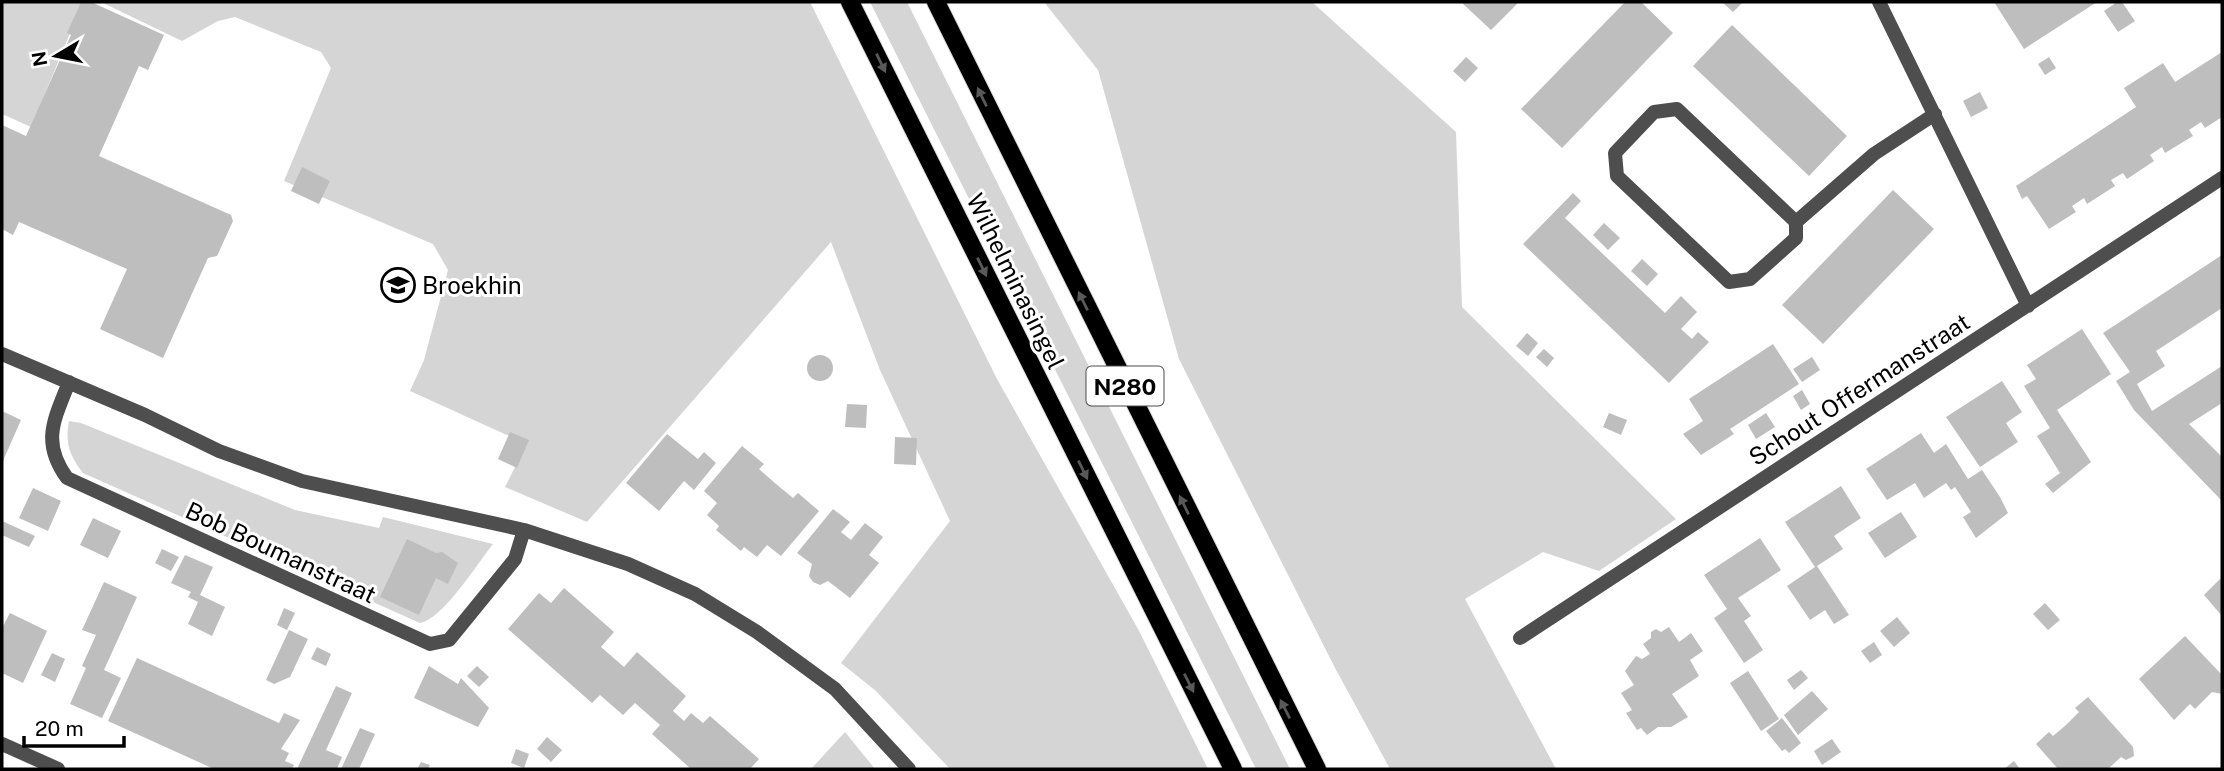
<svg xmlns="http://www.w3.org/2000/svg" width="2224" height="771" font-family="'Public Sans',sans-serif">
<rect width="100%" height="100%" fill="#fff"/>
<!-- green -->
<path fill="#d5d5d5" d="M 2,2 L 83,2 L 31,127 L 2,114 Z
M 101,2 L 810,2 L 997,379 L 1138,629 L 1208,769 L 950,769 L 876,691 L 841,663 L 950,521 L 880,370 L 831,242 L 587,522 L 505,487 L 524,449 L 509,436 L 410,391 L 424,360 L 448,270 L 433,244 L 284,181 L 331,68 L 321,52 L 235,17 L 218,21 L 182,41 Z
M 870,2 L 907,2 L 1290,769 L 1256,769 Z
M 1044,2 L 1312,2 L 1456,132 L 1462,307 L 1676,519 L 1599,571 L 1543,552 L 1465,599 L 1556,769 L 1390,769 L 1334,666 L 1179,359 L 1098,70 Z
M 69,421 L 81,423 L 295,510 L 379,528 L 383,517 L 493,544 C 477,564 443,619 420,623 L 83,473 C 69,455 65,443 69,421 Z
M 845,732 L 875,769 L 811,769 Z"/>
<!-- building -->
<path fill="#bebebe" d="M 81,2 L 91,2 L 164,35 L 148,70 L 139,66 L 99,156 L 231,215 L 233,221 L 217,256 L 208,258 L 163,358 L 100,329 L 127,269 L 19,222 L 13,235 L 2,229 L 2,125 L 26,136 L 71,35 L 67,33 Z
M 1461,2 L 1519,2 L 1491,30 Z
M 1625,2 L 1641,2 L 1673,33 L 1562,148 L 1521,109 Z
M 1722,2 L 1743,2 L 1733,12 Z
M 1994,2 L 2097,2 L 2024,49 Z
M 2117,2 L 2122,2 L 2135,21 L 2118,32 L 2104,11 Z
M 1732,25 L 1847,136 L 1809,176 L 1693,66 Z
M 2222,52 L 2222,117 L 2205,128 L 2201,122 L 2189,130 L 2193,136 L 2165,153 L 2162,147 L 2150,155 L 2154,161 L 2127,179 L 2123,173 L 2111,180 L 2115,186 L 2087,204 L 2084,198 L 2072,206 L 2076,212 L 2049,229 L 2027,196 L 2022,199 L 2016,186 L 2136,107 L 2124,88 L 2163,63 L 2175,82 Z
M 1466,57 L 1478,68 L 1465,82 L 1453,71 Z
M 2049,57 L 2056,68 L 2045,75 L 2038,64 Z
M 1980,92 L 1988,108 L 1971,117 L 1963,101 Z
M 302,167 L 330,181 L 319,204 L 291,191 Z
M 1893,190 L 1934,229 L 1823,344 L 1782,305 Z
M 1573,193 L 1581,201 L 1565,218 L 1665,313 L 1681,296 L 1697,312 L 1681,329 L 1692,339 L 1698,332 L 1709,342 L 1669,383 L 1523,244 Z
M 1604,223 L 1620,238 L 1608,250 L 1593,235 Z
M 2222,255 L 2222,308 L 2156,351 L 2165,366 L 2137,384 L 2152,411 L 2222,366 L 2222,403 L 2189,424 L 2222,457 L 2222,501 L 2134,410 L 2116,381 L 2130,372 L 2103,333 Z
M 1642,259 L 1658,274 L 1647,286 L 1631,271 Z
M 2082,329 L 2111,374 L 2057,410 L 2091,462 L 2053,493 L 2045,484 L 2060,473 L 2037,436 L 2050,428 L 2024,386 L 2036,379 L 2027,365 Z
M 1527,333 L 1538,343 L 1528,356 L 1516,346 Z
M 1773,344 L 1799,384 L 1730,429 L 1734,434 L 1701,455 L 1683,434 L 1703,421 L 1689,399 Z
M 1544,349 L 1554,358 L 1547,367 L 1536,357 Z
M807 368a13 13 0 1 1 26 0a13 13 0 1 1-26 0Z
M 1812,357 L 1820,370 L 1802,382 L 1793,369 Z
M 2002,381 L 2022,412 L 2006,423 L 2018,442 L 1980,467 L 1946,417 Z
M 1802,390 L 1810,404 L 1801,410 L 1793,396 Z
M 847,404 L 867,405 L 866,428 L 845,427 Z
M 2,411 L 21,420 L 2,463 Z
M 1609,413 L 1627,420 L 1621,435 L 1603,427 Z
M 1766,413 L 1775,427 L 1756,439 L 1748,425 Z
M 510,432 L 529,440 L 517,468 L 498,459 Z
M 1921,433 L 1934,453 L 1946,444 L 1968,479 L 1982,470 L 2000,497 L 2008,513 L 1976,538 L 1963,517 L 1971,512 L 1955,487 L 1951,490 L 1946,483 L 1924,498 L 1915,483 L 1887,500 L 1866,469 Z
M 667,434 L 698,459 L 704,452 L 716,463 L 694,490 L 684,481 L 659,511 L 626,483 Z
M 895,437 L 917,438 L 916,465 L 894,464 Z
M 742,446 L 764,464 L 759,469 L 776,484 L 793,498 L 798,493 L 819,511 L 781,556 L 767,545 L 757,557 L 744,547 L 741,551 L 716,530 L 719,526 L 707,515 L 717,503 L 704,491 Z
M 1841,486 L 1861,518 L 1834,536 L 1843,549 L 1817,566 L 1849,615 L 1834,624 L 1825,610 L 1810,620 L 1787,586 L 1815,567 L 1785,522 Z
M 33,488 L 61,501 L 48,531 L 19,518 Z
M 833,509 L 850,522 L 841,532 L 851,540 L 865,523 L 883,537 L 869,555 L 879,563 L 850,598 L 828,581 L 820,585 L 813,582 L 809,576 L 812,564 L 797,553 Z
M 1901,512 L 1917,537 L 1885,558 L 1868,533 Z
M 93,518 L 121,531 L 108,558 L 80,545 Z
M 2,521 L 35,536 L 29,547 L 2,535 Z
M 1760,538 L 1781,570 L 1738,598 L 1751,616 L 1744,621 L 1763,650 L 1744,663 L 1714,618 L 1727,609 L 1704,575 Z
M 407,539 L 436,553 L 442,552 L 458,563 L 448,584 L 436,578 L 419,615 L 380,597 Z
M 162,549 L 179,557 L 171,571 L 155,563 Z
M 185,555 L 213,567 L 200,595 L 225,607 L 212,636 L 188,624 L 198,602 L 188,597 L 191,592 L 171,583 Z
M 2220,579 L 2222,582 L 2222,616 L 2204,595 Z
M 104,582 L 137,597 L 104,670 L 121,678 L 102,718 L 70,704 L 86,668 L 82,666 L 96,635 L 82,630 Z
M 564,588 L 614,632 L 601,647 L 624,667 L 637,652 L 686,696 L 673,711 L 684,721 L 691,713 L 703,723 L 710,716 L 759,759 L 750,769 L 691,769 L 652,734 L 660,725 L 635,703 L 623,715 L 600,695 L 592,703 L 508,629 L 539,593 L 551,603 Z
M 2045,603 L 2060,620 L 2048,630 L 2033,614 Z
M 284,608 L 295,613 L 287,630 L 277,625 Z
M 10,613 L 47,631 L 23,683 L 2,673 L 2,628 Z
M 1897,617 L 1910,633 L 1894,647 L 1880,631 Z
M 1669,627 L 1679,642 L 1691,633 L 1703,651 L 1690,660 L 1699,676 L 1672,694 L 1688,717 L 1671,727 L 1658,727 L 1647,735 L 1641,728 L 1637,730 L 1626,713 L 1632,710 L 1621,693 L 1634,685 L 1625,671 L 1636,656 L 1642,659 L 1650,654 L 1643,644 L 1651,638 L 1651,632 L 1656,629 L 1661,632 Z
M 289,630 L 308,639 L 290,677 L 274,684 L 266,680 Z
M 2185,636 L 2222,675 L 2222,694 L 2212,692 L 2195,709 L 2190,704 L 2174,720 L 2139,679 Z
M 1874,642 L 1882,655 L 1870,663 L 1861,651 Z
M 317,647 L 331,654 L 326,666 L 311,659 Z
M 52,653 L 65,659 L 55,682 L 41,675 Z
M 137,658 L 279,723 L 284,713 L 300,720 L 281,749 L 289,753 L 285,761 L 294,765 L 292,769 L 214,769 L 108,721 Z
M 429,666 L 458,684 L 461,678 L 489,708 L 478,727 L 414,698 Z
M 477,666 L 489,677 L 479,687 L 467,676 Z
M 1801,670 L 1808,678 L 1794,690 L 1787,680 Z
M 1748,671 L 1779,719 L 1761,731 L 1730,683 Z
M 336,686 L 352,693 L 326,750 L 342,757 L 337,769 L 297,769 Z
M 1812,691 L 1828,709 L 1798,735 L 1784,715 Z
M 2088,697 L 2133,747 L 2134,756 L 2126,760 L 2121,757 L 2108,769 L 2058,769 L 2036,744 L 2049,732 L 2053,736 L 2066,725 L 2079,712 L 2075,708 Z
M 1782,718 L 1801,743 L 1789,753 L 1785,749 L 1782,751 L 1766,731 Z
M 360,728 L 375,734 L 359,769 L 341,769 Z
M 547,737 L 562,750 L 551,762 L 537,749 Z
M 1832,739 L 1841,752 L 1822,765 L 1814,751 Z
M 516,749 L 529,754 L 524,768 L 511,763 Z
M 2014,761 L 2020,769 L 2004,769 Z
M 421,762 L 430,765 L 428,769 L 417,769 Z"/>
<g fill="none" stroke-linecap="round" stroke-linejoin="round">
<!-- primary casing -->
<g stroke="#dbdbdb" stroke-width="20">
<path id="primary" d="M 850,2 L 1233,769
M 936,2 L 1317,769"/>
</g>
<!-- minor -->
<path stroke="#4e4e4e" stroke-width="14" d="M 1879,2 L 2028,306
M 1796,222 L 1677,109 L 1654,112 L 1615,153 L 1617,176 L 1729,282 L 1750,279 L 1796,238 L 1796,222 L 1874,154 L 1935,114
M 2,354 L 145,415 L 219,451 L 302,481 L 524,530 L 628,564 L 695,594 L 757,632 L 835,689 L 909,769
M 69,382 C 54,420 41,442 67,478 L 430,644 L 449,640 L 515,559 L 524,530
M 1520,638 L 2222,178"/>
<!-- tertiary -->
<path stroke="#4e4e4e" stroke-width="14" d="M 2,744 L 58,769"/>
<!-- primary -->
<use href="#primary" stroke="#000" stroke-width="18"/>
</g>
<!-- one-way arrows -->
<defs><path id="oneway-solid" d="M-6-.8H1V-3.2L6.5 0L1 3.2V.8H-6Z" transform="scale(1.75)"/></defs>
<g fill="#595959">
<use href="#oneway-solid" transform="translate(881 63) rotate(64)"/>
<use href="#oneway-solid" transform="translate(982 97) rotate(-116)"/>
<use href="#oneway-solid" transform="translate(982 267) rotate(64)"/>
<use href="#oneway-solid" transform="translate(1083 301) rotate(-116)"/>
<use href="#oneway-solid" transform="translate(1083 470) rotate(64)"/>
<use href="#oneway-solid" transform="translate(1184 505) rotate(-116)"/>
<use href="#oneway-solid" transform="translate(1189 683) rotate(63)"/>
<use href="#oneway-solid" transform="translate(1285 709) rotate(-117)"/>
</g>
<!-- icons -->
<defs>
<g id="school-ring" transform="scale(1.75)"><circle r="9.5" fill="#fff" stroke="#000" stroke-width="1.5"/><path d="M0-5L7-2L0 1L-7-2ZM-4 1L0 2.5L4 1V4Q0 6-4 4Z" fill="#000"/></g>
</defs>
<g fill-rule="evenodd">
<use href="#school-ring" x="398" y="285"/>
</g>
<g text-anchor="middle" dominant-baseline="central" stroke-width="6" stroke-linejoin="round" paint-order="stroke">
<!-- shield labels -->
<rect fill="#fff" stroke="#4c4c4c" stroke-width="2" x="1086.5" y="366.5" width="77" height="39" rx="5"/>
<g font-size="23" font-weight="bold" fill="#000">
<text x="1125" y="386">N280</text>
</g>
<!-- street labels -->
<g font-size="24" fill="#000" stroke="#fff">
<text transform="translate(1016 281) rotate(64)">Wilhelminasingel</text>
<text transform="translate(1859 389) rotate(-33)">Schout Offermanstraat</text>
<text transform="translate(281 552) rotate(25)">Bob Boumanstraat</text>
</g>
<!-- poi labels -->
<g font-size="24" fill="#000" stroke="#fff" text-anchor="start">
<text x="422" y="285">Broekhin</text>
</g>
</g>
<!-- border -->
<rect width="2224" height="771" fill="none" stroke="#000000" stroke-width="7"/>
<!-- north arrow -->
<g transform="translate(56 56) rotate(260)" stroke="#ffffff" stroke-width="5" paint-order="stroke">
<path d="M0-5L12 26L0 18L-12 26Z" fill="#000000"/>
<text y="-10" font-size="19" font-weight="bold" text-anchor="middle" fill="#000000">N</text>
</g>
<!-- scale -->
<path d="M24 736v10h100v-10" fill="none" stroke="#000000" stroke-width="3.5"/>
<text x="35" y="736" font-size="21" fill="#000000" stroke="#ffffff" stroke-width="5" paint-order="stroke">20 m</text>
</svg>
